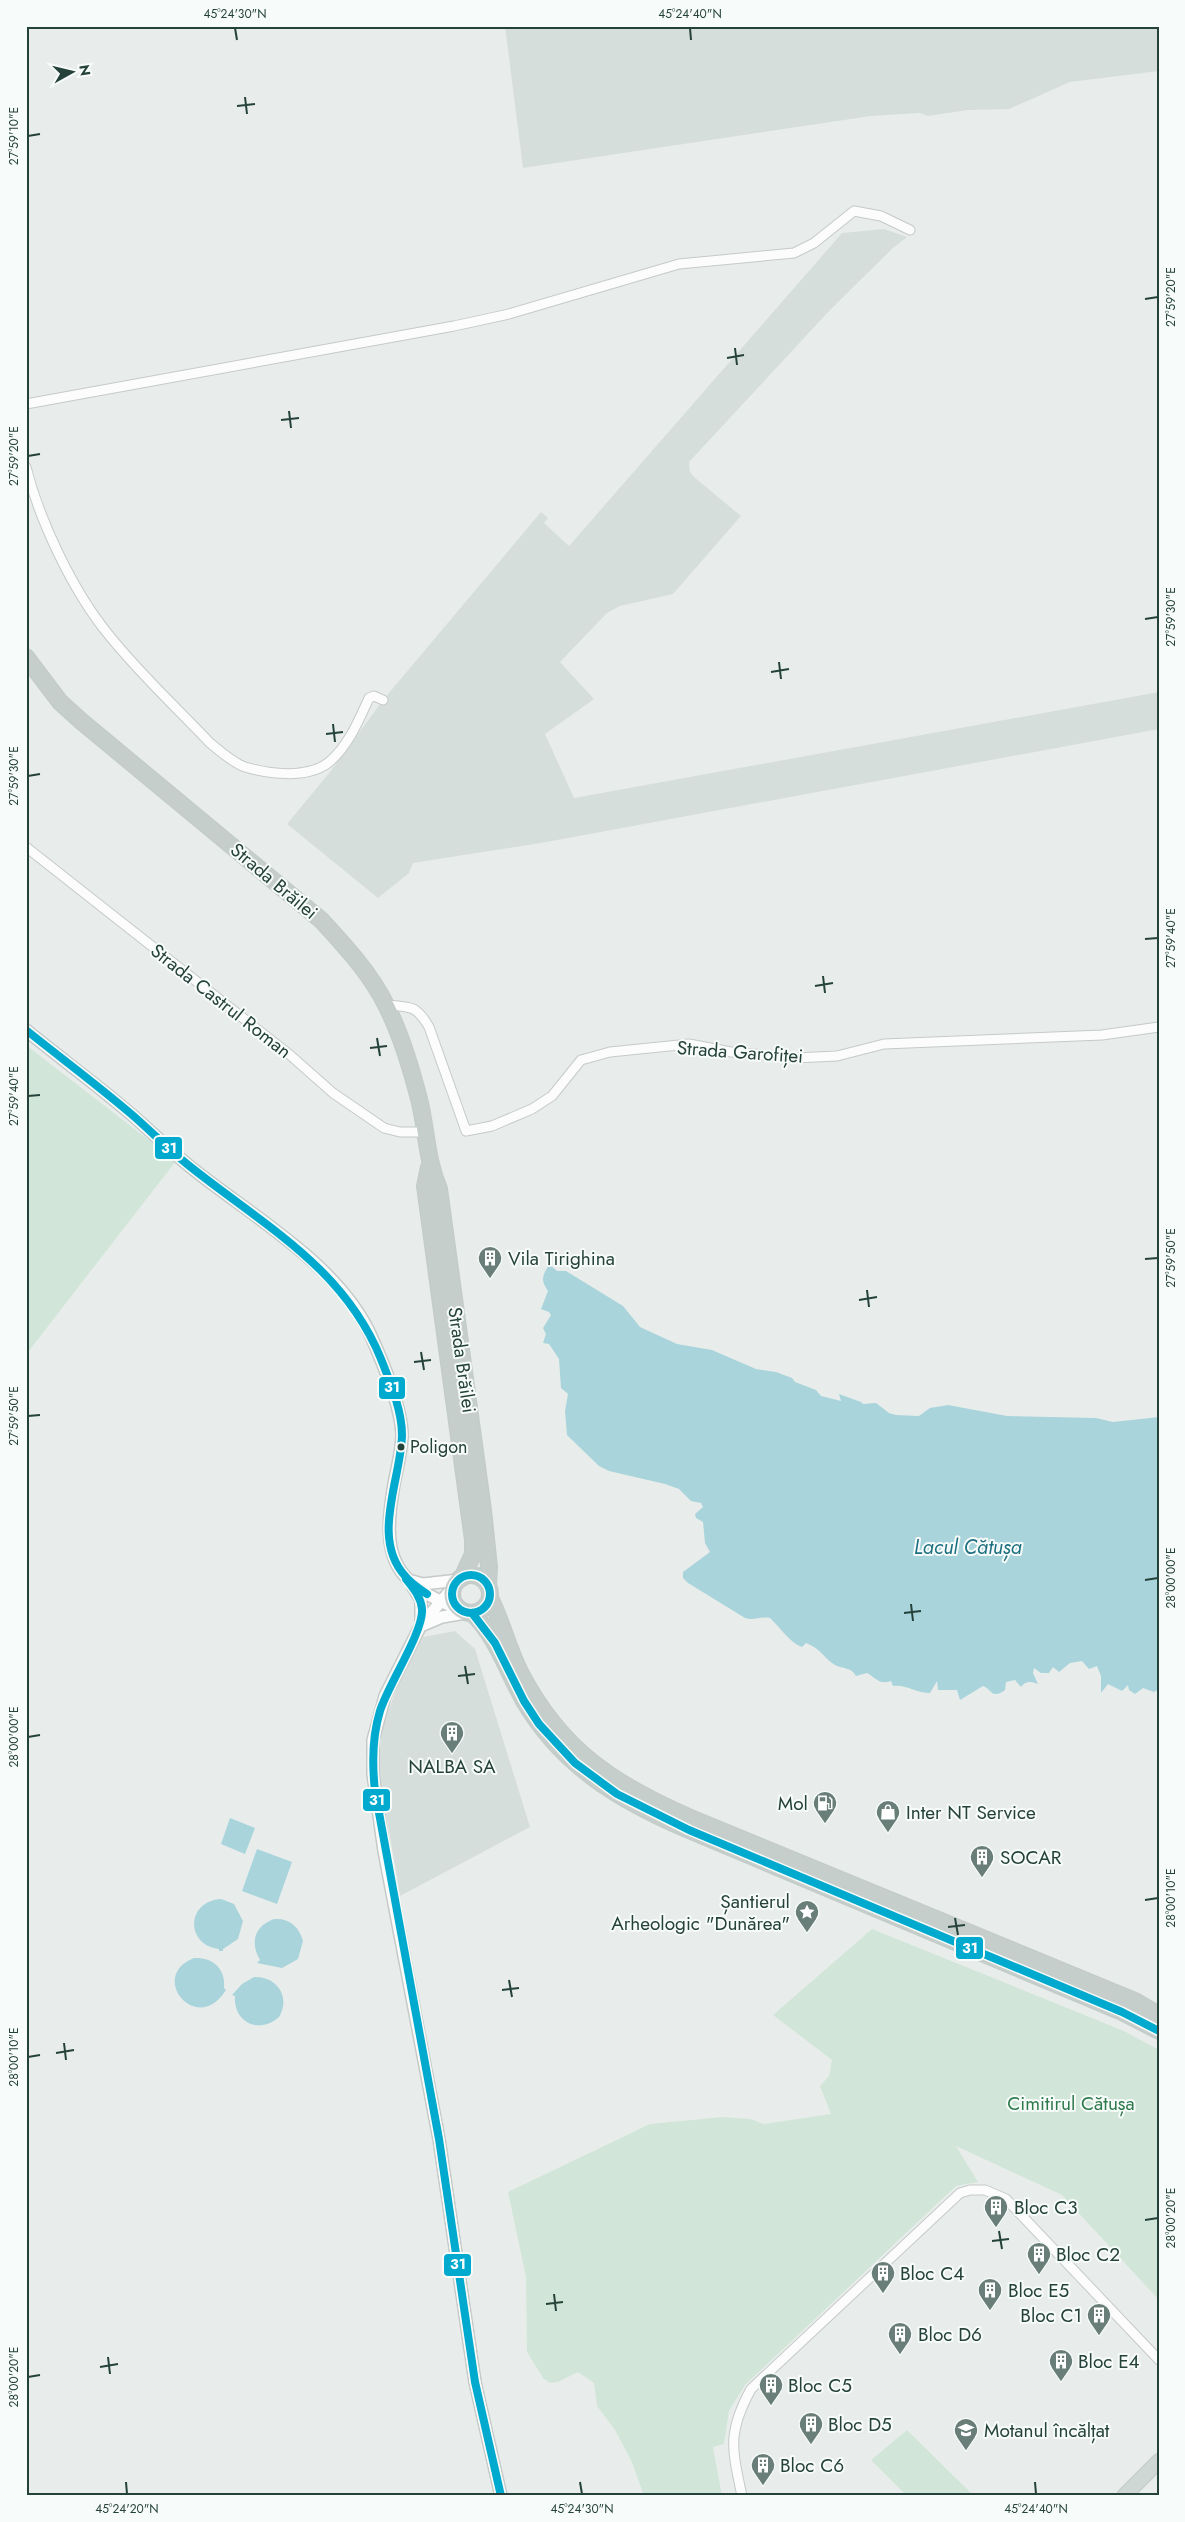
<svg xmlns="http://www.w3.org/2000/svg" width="1185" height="2522" font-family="Jost,sans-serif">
<rect width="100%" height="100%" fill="#e8edeb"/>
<!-- built -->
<path fill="#d6dedb" d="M 505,26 L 1159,26 L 1159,71 L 1070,82 L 1009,109 L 968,110 L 928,116 L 920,113 L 871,116 L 523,168 Z
M 884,229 L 907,237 L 893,248 L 831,309 L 689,462 L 690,472 L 694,477 L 741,516 L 673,594 L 620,606 L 607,613 L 560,662 L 594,699 L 545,734 L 574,798 L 1159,692 L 1159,729 L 541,843 L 413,863 L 409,873 L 378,898 L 287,824 L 330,772 L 383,700 L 541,512 L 548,518 L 544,523 L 569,546 L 842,233 Z
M 455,1631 L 475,1649 L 530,1827 L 400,1896 L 379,1772 L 381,1731 L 400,1679 L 423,1637 Z"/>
<!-- green -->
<path fill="#d1e6d8" d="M 26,1045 L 176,1161 L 28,1352 L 26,1351 Z
M 872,1929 L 1124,2031 L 1159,2050 L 1159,2300 L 1062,2195 L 956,2146 L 978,2182 L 956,2186 L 745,2385 L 729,2411 L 724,2444 L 713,2447 L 722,2496 L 664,2496 L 643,2493 L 631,2460 L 615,2430 L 597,2406 L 594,2383 L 578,2372 L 558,2382 L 550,2383 L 543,2378 L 527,2352 L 526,2277 L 508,2192 L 650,2124 L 722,2117 L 750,2119 L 764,2124 L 831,2114 L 820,2086 L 829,2076 L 832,2060 L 773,2015 Z
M 907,2430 L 974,2496 L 907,2496 L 871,2460 Z"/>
<!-- water -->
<path fill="#a9d4db" d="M 549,1264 L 557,1271 L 566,1271 L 623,1306 L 640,1327 L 677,1344 L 712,1350 L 756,1369 L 776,1372 L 792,1378 L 795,1382 L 816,1390 L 821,1396 L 841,1401 L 839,1394 L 861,1402 L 863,1404 L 876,1403 L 889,1413 L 896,1415 L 919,1416 L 930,1408 L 948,1405 L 1007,1416 L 1096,1418 L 1113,1422 L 1159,1417 L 1159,1689 L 1154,1692 L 1143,1688 L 1135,1694 L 1129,1690 L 1128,1685 L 1122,1691 L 1108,1684 L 1101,1693 L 1101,1676 L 1097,1666 L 1089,1669 L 1082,1661 L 1070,1663 L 1059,1672 L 1053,1667 L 1049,1673 L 1041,1673 L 1034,1668 L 1033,1673 L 1038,1684 C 1031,1681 1025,1681 1021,1687 L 1015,1680 L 1006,1682 L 1005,1690 C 991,1700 992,1689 983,1686 L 960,1700 L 957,1690 L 938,1690 L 937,1681 L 930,1693 C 916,1693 906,1684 893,1686 L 891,1681 C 879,1685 876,1678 867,1673 L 856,1676 C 851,1667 843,1669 835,1665 C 826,1660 820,1648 806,1643 L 802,1647 C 790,1643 779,1626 770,1618 C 761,1616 754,1621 745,1618 L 688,1583 L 683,1578 L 683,1572 L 710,1552 L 705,1543 L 703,1522 L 696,1518 L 695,1514 L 703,1507 L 701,1503 L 691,1501 L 679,1489 L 665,1484 L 609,1471 L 599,1466 L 567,1435 L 565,1411 L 568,1394 L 561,1388 L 559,1359 L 549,1344 L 543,1343 L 546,1334 L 543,1328 L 551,1315 L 549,1312 L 541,1309 L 548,1291 C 539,1278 544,1275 549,1264 Z
M 230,1818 L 255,1828 L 245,1854 L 221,1844 Z
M 257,1849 L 292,1862 L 277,1904 L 242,1891 Z
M 221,1899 L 234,1904 L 243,1921 L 238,1939 L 223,1949 L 223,1951 L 219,1951 L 219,1949 C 185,1945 186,1901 221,1899 Z
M 274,1919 C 289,1918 299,1926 303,1941 L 298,1959 L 282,1968 L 257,1963 L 260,1960 C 250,1943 254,1926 274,1919 Z
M 194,1958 C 213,1957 226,1969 224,1988 L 226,1990 C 197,2037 147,1976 194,1958 Z
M 254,1977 C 277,1976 291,1997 279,2017 C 259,2035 233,2022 235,1996 L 232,1995 L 242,1984 Z"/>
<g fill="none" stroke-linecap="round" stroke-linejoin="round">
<!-- minor casing -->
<g stroke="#c5cac8" stroke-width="11">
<path id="minor" d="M 26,404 L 454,326 L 509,314 L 679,264 L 794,253 L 814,243 L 854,211 L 881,216 L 910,230
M 26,467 C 40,522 73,591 108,634 C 139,673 176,707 210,743 C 220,751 233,763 245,767 C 269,774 306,779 328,763 C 348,747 359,720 369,698 L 374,696 L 383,700
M 26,847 L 290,1055 L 333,1093 L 384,1128 L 400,1132 L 424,1132
M 386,1005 C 411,1007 416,1005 429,1027 L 466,1131 L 492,1126 L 532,1109 L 552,1096 L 581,1060 L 610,1052 L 689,1044 L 731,1052 L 795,1058 L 837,1056 L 884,1044 L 1102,1035 L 1159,1027
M 742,2496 C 732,2449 727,2433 751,2389 L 960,2193 L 970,2190 L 985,2190 L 1006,2199 L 1159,2360"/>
</g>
<!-- tertiary casing -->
<g stroke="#c5cac8" stroke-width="14">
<path id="tertiary" d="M 26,1030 C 59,1057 93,1082 125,1109 C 148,1128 169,1150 193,1169 C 253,1217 339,1265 371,1336 C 383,1363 401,1405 402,1434 C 402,1450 397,1468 394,1484 C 381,1558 392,1583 463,1611
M 412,1581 L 423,1584 L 459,1580
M 455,1585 L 421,1625 L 385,1696 L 373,1740 L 373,1774 L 384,1851 L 439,2139 L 475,2382 L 501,2496
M 413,1587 L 421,1600 L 421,1625
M 423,1625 L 442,1617 L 465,1613"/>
</g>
<!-- primary casing -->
<g stroke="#c3ccc9" stroke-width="16">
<path id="primary" d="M 1124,2496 L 1159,2461"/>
</g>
<!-- trunk casing -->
<g stroke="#c3ccc9" stroke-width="18">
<path id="trunk" d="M 26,657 L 60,702 L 81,721 L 321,920 C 345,946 370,973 386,1005 C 401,1034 411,1068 419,1099 C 427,1131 426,1158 439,1189 L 483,1510 L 489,1567 L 488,1585
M 429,1167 L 425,1186 L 473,1540 L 473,1554 L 462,1578
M452 1594a19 19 0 1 1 38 0a19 19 0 1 1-38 0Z
M 490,1598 C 502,1622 508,1648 520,1672 C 561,1751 614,1785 693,1819 L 1135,2001 L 1159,2015
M 472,1613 C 497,1637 507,1671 524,1701 C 563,1767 621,1801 689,1830 L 1122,2012 L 1159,2031"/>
</g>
<!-- minor -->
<use href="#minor" stroke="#fcfcfc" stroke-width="9"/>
<!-- tertiary -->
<use href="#tertiary" stroke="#fcfcfc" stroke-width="11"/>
<!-- primary -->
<use href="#primary" stroke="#cfd7d5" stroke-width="14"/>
<!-- trunk -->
<use href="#trunk" stroke="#c6cecc" stroke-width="15"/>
<!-- bus-1 casing -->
<g stroke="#f7fbf9" stroke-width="11">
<path id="bus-1" d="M 26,1030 C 61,1058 96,1084 130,1113 C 151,1131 170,1151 192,1168 C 265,1226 344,1268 381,1359 C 390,1382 402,1410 402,1435 C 401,1480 370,1539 406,1577 C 412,1584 420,1589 427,1594
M452 1594a19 19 0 1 1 38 0a19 19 0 1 1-38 0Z
M 406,1579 C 413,1588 421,1597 422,1609 C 424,1631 388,1685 380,1711 C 372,1737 372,1764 375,1791 L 439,2139 L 475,2382 L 501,2496
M 472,1613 L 495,1643 L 524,1701 L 539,1724 L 575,1763 L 617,1794 L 689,1830 L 1122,2012 L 1159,2031"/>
</g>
<!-- bus-1 -->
<use href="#bus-1" stroke="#00a9ce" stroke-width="8"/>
</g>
<!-- ticks -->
<path fill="none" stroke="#24423a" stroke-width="2" d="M 235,28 L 237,40M 690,28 L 691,40M 245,97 L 247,114M 237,106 L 255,104M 28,136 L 40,134M 1145,299 L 1158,297M 735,348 L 737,365M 727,358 L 744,355M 289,411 L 291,428M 281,420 L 299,418M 28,456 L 40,454M 1145,619 L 1158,617M 779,662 L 781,679M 771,672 L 789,669M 333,724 L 335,742M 326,734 L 343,732M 28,776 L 40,774M 1145,939 L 1158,938M 823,976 L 825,993M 815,986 L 833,983M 377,1038 L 380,1056M 370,1048 L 387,1046M 28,1096 L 40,1095M 1145,1259 L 1158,1258M 867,1290 L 869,1307M 859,1300 L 877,1297M 421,1352 L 424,1370M 414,1362 L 431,1360M 28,1416 L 40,1415M 1145,1580 L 1158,1578M 911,1604 L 913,1621M 904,1613 L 921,1611M 465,1666 L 468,1684M 458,1676 L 475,1674M 28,1737 L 40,1735M 1145,1900 L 1158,1898M 955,1918 L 958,1935M 948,1927 L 965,1925M 509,1980 L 512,1997M 502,1990 L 519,1988M 64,2043 L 66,2060M 56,2053 L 74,2050M 28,2057 L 40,2055M 1145,2220 L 1158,2218M 999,2231 L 1002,2249M 992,2241 L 1009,2239M 554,2294 L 556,2311M 546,2304 L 563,2302M 108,2357 L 110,2374M 100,2367 L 118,2364M 28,2377 L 40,2375M 126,2482 L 127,2494M 580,2482 L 582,2494M 1035,2482 L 1036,2494"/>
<!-- icons -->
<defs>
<g id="building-pin" transform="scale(1.25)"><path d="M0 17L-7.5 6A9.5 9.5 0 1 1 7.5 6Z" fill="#697e78" stroke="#f7fbf9"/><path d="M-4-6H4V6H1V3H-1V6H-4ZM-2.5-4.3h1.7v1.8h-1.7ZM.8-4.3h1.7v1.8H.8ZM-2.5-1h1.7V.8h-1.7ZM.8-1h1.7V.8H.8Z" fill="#fff"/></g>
<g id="fuel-pin" transform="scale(1.25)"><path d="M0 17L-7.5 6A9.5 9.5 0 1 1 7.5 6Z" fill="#697e78" stroke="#f7fbf9"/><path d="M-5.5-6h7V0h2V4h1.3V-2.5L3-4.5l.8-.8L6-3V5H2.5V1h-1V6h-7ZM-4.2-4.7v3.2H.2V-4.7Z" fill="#fff"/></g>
<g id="shop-pin" transform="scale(1.25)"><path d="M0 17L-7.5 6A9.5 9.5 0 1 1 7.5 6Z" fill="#697e78" stroke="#f7fbf9"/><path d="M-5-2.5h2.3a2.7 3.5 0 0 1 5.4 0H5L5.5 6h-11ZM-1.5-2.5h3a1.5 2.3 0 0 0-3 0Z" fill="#fff"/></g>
<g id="sight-pin" transform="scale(1.25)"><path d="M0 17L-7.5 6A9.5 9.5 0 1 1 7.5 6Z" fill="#697e78" stroke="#f7fbf9"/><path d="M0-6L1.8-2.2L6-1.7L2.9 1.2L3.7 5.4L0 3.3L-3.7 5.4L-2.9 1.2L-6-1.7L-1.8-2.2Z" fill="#fff"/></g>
<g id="school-pin" transform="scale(1.25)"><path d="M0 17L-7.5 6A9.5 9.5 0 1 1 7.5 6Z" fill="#697e78" stroke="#f7fbf9"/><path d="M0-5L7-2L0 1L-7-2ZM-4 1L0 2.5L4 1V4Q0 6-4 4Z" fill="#fff"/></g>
</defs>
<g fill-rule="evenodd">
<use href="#building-pin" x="490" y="1258"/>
<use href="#building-pin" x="452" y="1733"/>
<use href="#fuel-pin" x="825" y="1803"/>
<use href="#shop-pin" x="888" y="1812"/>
<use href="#building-pin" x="982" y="1857"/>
<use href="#sight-pin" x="807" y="1912"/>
<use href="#building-pin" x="996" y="2207"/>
<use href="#building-pin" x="1039" y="2254"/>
<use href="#building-pin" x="883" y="2273"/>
<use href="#building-pin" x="990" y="2290"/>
<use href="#building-pin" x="1099" y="2315"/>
<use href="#building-pin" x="900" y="2334"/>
<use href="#building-pin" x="1061" y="2361"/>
<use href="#building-pin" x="771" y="2385"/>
<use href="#building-pin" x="811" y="2424"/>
<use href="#school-pin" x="966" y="2430"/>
<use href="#building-pin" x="763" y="2465"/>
</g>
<!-- markers -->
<circle fill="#24423a" stroke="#f7fbf9" stroke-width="2" cx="401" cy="1447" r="4.5"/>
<g text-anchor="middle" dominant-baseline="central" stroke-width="4" stroke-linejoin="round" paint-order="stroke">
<!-- bus labels -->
<g font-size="18" fill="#24423a" stroke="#f7fbf9" text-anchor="start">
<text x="410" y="1447">Poligon</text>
</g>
<!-- street labels -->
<g font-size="19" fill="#24423a" stroke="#f7fbf9">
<text transform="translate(274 881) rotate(40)">Strada Brăilei</text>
<text transform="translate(221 1001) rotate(38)">Strada Castrul Roman</text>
<text transform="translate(740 1052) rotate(4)">Strada Garofiței</text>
<text transform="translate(462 1360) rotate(82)">Strada Brăilei</text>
</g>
<!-- poi labels -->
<g font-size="19" fill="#24423a" stroke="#f7fbf9" text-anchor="start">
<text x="508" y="1258">Vila Tirighina</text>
<text x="452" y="1766" text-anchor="middle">NALBA SA</text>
<text x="808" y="1803" text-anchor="end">Mol</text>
<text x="906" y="1812">Inter NT Service</text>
<text x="1000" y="1857">SOCAR</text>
<text x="790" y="1901" text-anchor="end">Șantierul<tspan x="790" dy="22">Arheologic "Dunărea"</tspan></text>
<text x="1014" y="2207">Bloc C3</text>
<text x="1056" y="2254">Bloc C2</text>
<text x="900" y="2273">Bloc C4</text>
<text x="1008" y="2290">Bloc E5</text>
<text x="1082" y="2315" text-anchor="end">Bloc C1</text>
<text x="918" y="2334">Bloc D6</text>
<text x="1078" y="2361">Bloc E4</text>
<text x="788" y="2385">Bloc C5</text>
<text x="828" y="2424">Bloc D5</text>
<text x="984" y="2430">Motanul încălțat</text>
<text x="780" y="2465">Bloc C6</text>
</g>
<!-- park labels -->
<g font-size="19" fill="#2d7a4b" stroke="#f7fbf9">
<text x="1071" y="2103">Cimitirul Cătușa</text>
</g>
<!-- water labels -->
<g font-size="20" font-style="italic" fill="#1c6f80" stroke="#f7fbf9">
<text x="968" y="1547">Lacul Cătușa</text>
</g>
</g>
<g stroke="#f7fbf9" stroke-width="2">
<rect x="154" y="1136" width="29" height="24" rx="5" fill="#00a9ce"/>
<rect x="378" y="1376" width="28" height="24" rx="5" fill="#00a9ce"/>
<rect x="362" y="1788" width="29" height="24" rx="5" fill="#00a9ce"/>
<rect x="955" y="1936" width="29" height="24" rx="5" fill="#00a9ce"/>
<rect x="443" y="2253" width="29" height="24" rx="5" fill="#00a9ce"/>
</g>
<g font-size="14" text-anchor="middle" font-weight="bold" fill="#fff">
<text x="169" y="1153">31</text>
<text x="392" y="1392">31</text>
<text x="377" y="1805">31</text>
<text x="970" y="1953">31</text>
<text x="458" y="2269">31</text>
</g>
<!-- border -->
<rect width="1185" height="2522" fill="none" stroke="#f7fbf9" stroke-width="55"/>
<!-- north arrow -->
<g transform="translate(72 72) rotate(82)" stroke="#f7fbf9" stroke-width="4" paint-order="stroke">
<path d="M0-4L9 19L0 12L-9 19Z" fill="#24423a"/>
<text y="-8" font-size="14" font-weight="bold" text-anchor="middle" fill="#24423a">N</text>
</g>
<rect x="28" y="28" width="1130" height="2466" fill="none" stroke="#24423a" stroke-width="2"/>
<g font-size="12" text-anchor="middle" fill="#24423a">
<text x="235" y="18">45°24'30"N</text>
<text x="690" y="18">45°24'40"N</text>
<text transform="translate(14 136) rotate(-90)" y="4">27°59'10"E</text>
<text transform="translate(1171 297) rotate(-90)" y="4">27°59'20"E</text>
<text transform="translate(14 456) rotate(-90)" y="4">27°59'20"E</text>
<text transform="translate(1171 617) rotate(-90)" y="4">27°59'30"E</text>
<text transform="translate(14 776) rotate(-90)" y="4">27°59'30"E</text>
<text transform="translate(1171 938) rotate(-90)" y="4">27°59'40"E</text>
<text transform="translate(14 1096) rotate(-90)" y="4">27°59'40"E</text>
<text transform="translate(1171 1258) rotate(-90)" y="4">27°59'50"E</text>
<text transform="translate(14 1416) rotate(-90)" y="4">27°59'50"E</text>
<text transform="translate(1171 1578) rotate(-90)" y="4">28°00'00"E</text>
<text transform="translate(14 1737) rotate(-90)" y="4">28°00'00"E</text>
<text transform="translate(1171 1898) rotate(-90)" y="4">28°00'10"E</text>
<text transform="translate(14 2057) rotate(-90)" y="4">28°00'10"E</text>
<text transform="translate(1171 2218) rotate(-90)" y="4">28°00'20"E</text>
<text transform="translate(14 2377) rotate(-90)" y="4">28°00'20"E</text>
<text x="127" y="2513">45°24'20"N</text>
<text x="582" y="2513">45°24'30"N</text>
<text x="1036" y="2513">45°24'40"N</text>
</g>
</svg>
